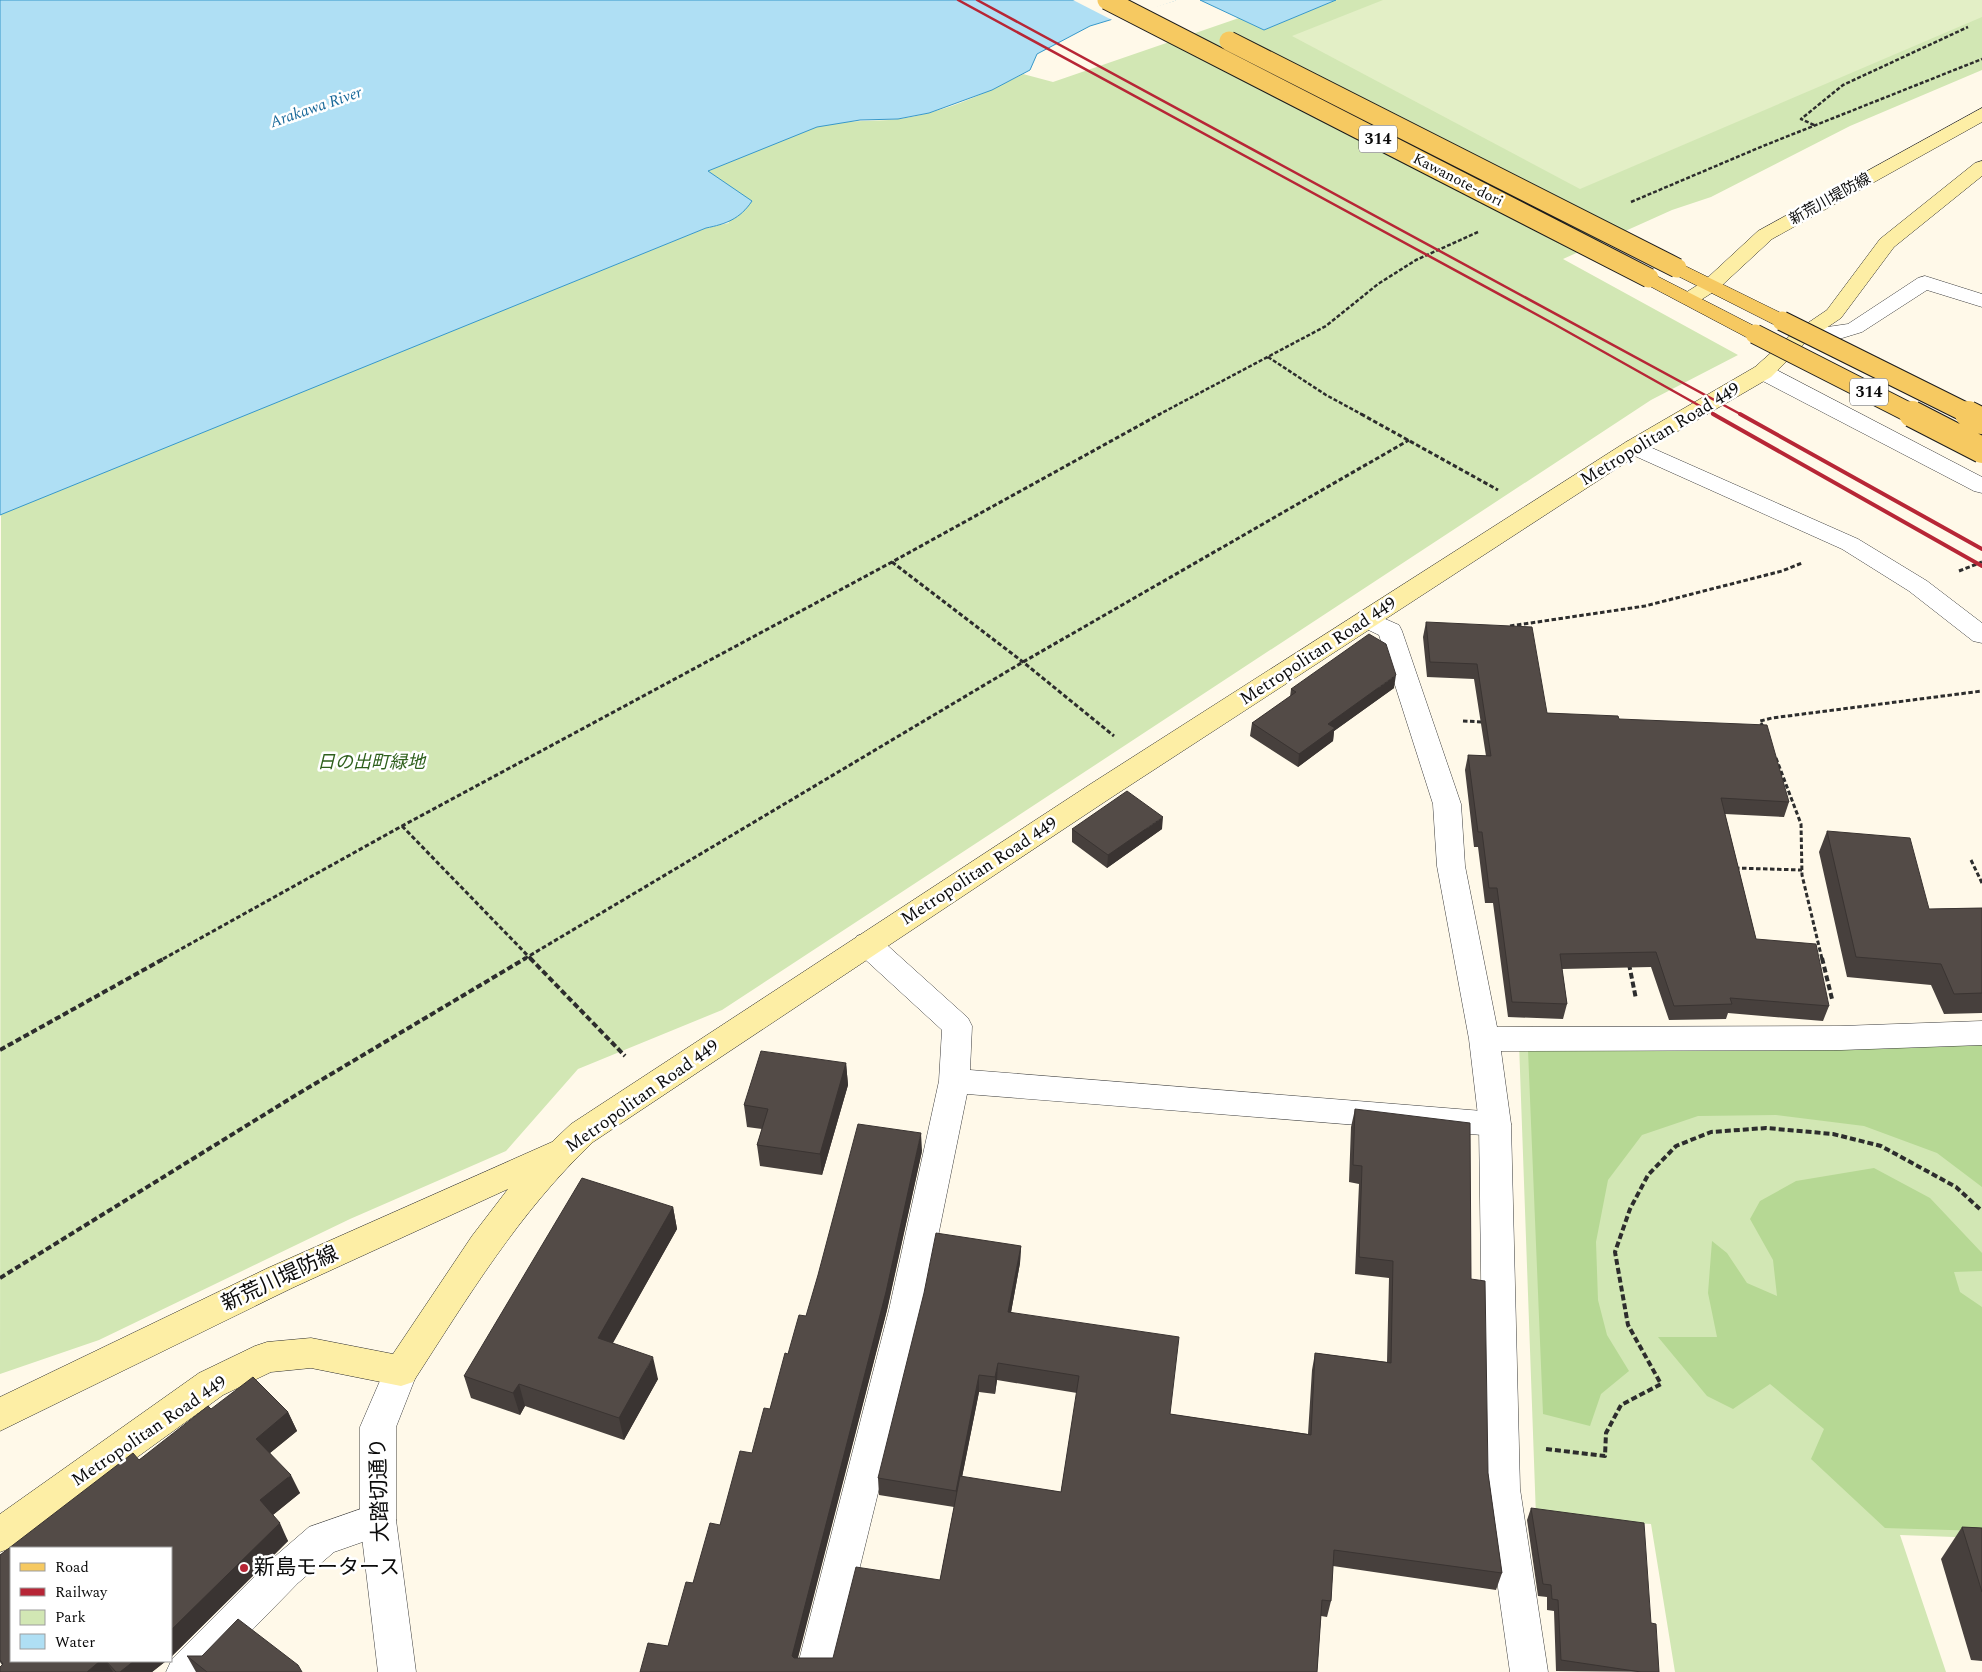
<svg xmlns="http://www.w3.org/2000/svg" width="1982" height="1672" font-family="Spectral,'Noto Sans JP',serif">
<rect width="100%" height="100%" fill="#fff9e9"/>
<!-- green -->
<path fill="#d2e7b4" d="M 1336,0 L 1982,0 L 1982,70 L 1850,126 L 1711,197 L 1672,210 L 1563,259 L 1738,355 L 1651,400 L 722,1010 L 578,1069 L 506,1151 L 350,1219 L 99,1340 L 0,1374 L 1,514 L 706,228 L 729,223 L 707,171 C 743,157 779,138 816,127 C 843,119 872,122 899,119 C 943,113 985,94 1023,74 L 1053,82 L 1239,18 L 1264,30 Z
M 1519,1043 L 1982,1052 L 1982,1538 L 1900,1535 L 1946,1672 L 1675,1672 L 1651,1524 L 1536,1517 Z"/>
<!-- forest -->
<path fill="#b6d894" d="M 1982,1042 L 1982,1187 L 1937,1153 L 1864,1126 L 1776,1115 L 1698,1116 L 1642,1135 L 1608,1180 L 1596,1242 L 1598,1300 L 1607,1335 L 1629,1371 L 1601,1394 L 1590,1426 L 1543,1414 L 1528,1050 Z
M 1874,1168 L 1930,1198 L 1982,1253 L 1982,1271 L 1954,1272 L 1960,1292 L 1982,1307 L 1982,1531 L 1885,1528 L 1811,1459 L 1824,1429 L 1770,1384 L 1733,1409 L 1707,1396 L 1658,1337 L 1717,1337 L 1708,1293 L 1712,1241 L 1727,1253 L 1747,1283 L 1777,1296 L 1773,1260 L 1750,1219 L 1760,1201 L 1796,1181 Z"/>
<!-- pitch -->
<path fill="#e3efc6" d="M 1383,0 L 1982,0 L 1982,17 L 1580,189 L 1292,36 Z"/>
<!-- water -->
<path fill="#afdff4" stroke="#3798ca" d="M 0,0 L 1176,0 L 1090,26 L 1037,54 L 1030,70 L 992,90 L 929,113 L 898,119 L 860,120 L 817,127 L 708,171 L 752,201 C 740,219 726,224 706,228 L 0,515 Z
M 1200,0 L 1336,0 L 1264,30 Z"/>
<!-- pier -->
<path fill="#fff9e9" d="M 1073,0 L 1178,0 L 1114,21 Z"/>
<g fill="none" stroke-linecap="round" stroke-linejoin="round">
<!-- service casing -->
<g stroke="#3e3e3e" stroke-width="1">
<path id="service" d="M 1925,276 L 1982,294 L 1982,307 L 1927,290 L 1862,332 L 1839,339 L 1800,343 L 1793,341 L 1789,337 L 1793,333 L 1800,331 L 1848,324 L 1918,278 Z
M 1763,366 L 1771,367 L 1982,477 L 1982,493 L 1974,491 L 1755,377 L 1752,372 L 1755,367 Z
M 867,933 L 877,936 L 968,1018 L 972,1026 L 970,1070 L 1495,1112 L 1506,1115 L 1511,1124 L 1506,1133 L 1495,1136 L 967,1094 L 923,1310 L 834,1672 L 796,1672 L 889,1310 L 939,1081 L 942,1030 L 857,952 L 853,944 L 857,936 Z"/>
</g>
<!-- minor casing -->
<g stroke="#3e3e3e" stroke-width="1">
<path id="minor" d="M 1634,440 L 1858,539 L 1927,581 L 1982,623 L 1982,643 L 1973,641 L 1909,591 L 1842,549 L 1626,452 L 1623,447 L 1626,442 Z
M 1367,611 L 1399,625 L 1402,631 L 1461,804 L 1465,866 L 1497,1027 L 1841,1026 L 1982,1021 L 1982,1045 L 1841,1050 L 1501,1051 L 1511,1124 L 1520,1489 L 1548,1672 L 1510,1672 L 1484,1489 L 1479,1124 L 1469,1039 L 1437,866 L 1433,804 L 1379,635 L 1358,625 L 1355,619 L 1358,613 Z
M 378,1503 L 391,1508 L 396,1520 L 391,1532 L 334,1552 L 298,1583 L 211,1672 L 166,1672 L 172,1659 L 272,1559 L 309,1527 Z"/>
</g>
<!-- tertiary casing -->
<g stroke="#3e3e3e" stroke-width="1">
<path id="tertiary" d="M 401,1356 L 413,1360 L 418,1371 L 396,1427 L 396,1520 L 416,1672 L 378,1672 L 360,1520 L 360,1427 L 389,1360 Z"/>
</g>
<!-- secondary casing -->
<g stroke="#2d2d2d" stroke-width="1">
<path id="secondary" d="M 1982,108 L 1982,122 L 1772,239 L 1718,289 L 1696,303 L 1689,305 L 1682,303 L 1679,299 L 1682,295 L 1704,281 L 1758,231 Z
M 1982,161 L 1982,176 L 1894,247 L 1841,318 L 1807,341 L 1771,377 L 1642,452 L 1109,799 L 593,1142 C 519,1212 468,1297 413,1382 L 401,1386 L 311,1368 L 271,1372 L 223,1395 L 13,1547 L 0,1552 L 0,1514 L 199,1373 L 255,1346 L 267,1342 L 311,1338 L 393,1354 L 472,1236 L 508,1189 L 292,1288 L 0,1431 L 0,1397 L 268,1268 L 552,1142 L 571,1124 L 1089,785 L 1626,442 L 1755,367 L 1793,333 L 1827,310 L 1880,239 L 1975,163 Z"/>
</g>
<!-- primary casing -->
<g stroke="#1c1c1c" stroke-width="1">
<path id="primary" d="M 1677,262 L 1789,317 L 1792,321 L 1789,325 L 1782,327 L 1775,325 L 1670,272 L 1667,268 L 1670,264 Z
M 1649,272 L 1762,330 L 1766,334 L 1762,338 L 1755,340 L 1748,338 L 1642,282 L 1639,278 L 1642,274 Z"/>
</g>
<!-- path-far2 -->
<path stroke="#2d2d2d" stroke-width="2.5" stroke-dasharray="4 2" stroke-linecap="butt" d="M 1814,125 L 1801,119 L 1843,85 L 1968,27
M 1631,202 L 1763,146 L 1982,59
M 1268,357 L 1326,395 L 1363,415
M 1158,415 L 1326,326 L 1378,284 L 1416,260 L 1478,232"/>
<!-- path-far1 -->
<path stroke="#2d2d2d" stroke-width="3" stroke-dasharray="4.5 2.5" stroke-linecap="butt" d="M 1361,414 L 1498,490
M 892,562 L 1023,662 L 1114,736
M 1959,571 L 1982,562
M 1510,626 L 1645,606 L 1782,571 L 1802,563
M 1463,721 L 1484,722
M 1763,727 L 1760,721 L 1772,718 L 1982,691
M 1776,758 L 1801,824 L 1802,875 L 1822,959
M 402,826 L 531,959
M 1971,860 L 1982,883
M 1735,868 L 1802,870
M 163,959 L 402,826 L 892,562 L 1160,414
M 524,959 L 1023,662 L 1409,440"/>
<!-- path -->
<path stroke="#2d2d2d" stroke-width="4" stroke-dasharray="6 3" stroke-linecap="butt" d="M 530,958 L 625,1056
M 1822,958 L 1832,999
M 1629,964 L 1636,999
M 0,1050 L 165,958
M 0,1278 L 296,1095 L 526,958
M 1546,1449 L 1605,1456 L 1606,1433 L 1621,1405 L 1661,1384 L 1628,1325 L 1615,1252 L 1630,1209 L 1648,1175 L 1676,1146 L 1711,1132 L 1766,1128 L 1833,1134 L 1881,1146 L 1956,1187 L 1982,1211"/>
<!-- service -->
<use href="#service" fill="#fff" fill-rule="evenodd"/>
<!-- minor -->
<use href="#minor" fill="#fff" fill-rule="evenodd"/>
<!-- tertiary -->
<use href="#tertiary" fill="#fff" fill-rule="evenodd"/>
<!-- secondary -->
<use href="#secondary" fill="#fdeea5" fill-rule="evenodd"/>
<!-- primary -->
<use href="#primary" fill="#f6c961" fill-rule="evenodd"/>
<!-- rail-far1 -->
<path stroke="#b72636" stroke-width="2.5" d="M 958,0 L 1554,324 L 1716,415
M 977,0 L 1742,415"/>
<!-- rail -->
<path stroke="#b72636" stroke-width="4" d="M 1713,414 L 1982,566
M 1740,414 L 1982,549"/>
<!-- primary-bridge-far1 casing -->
<g stroke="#1c1c1c" stroke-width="21" stroke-linecap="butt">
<path id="primary-bridge-far1" d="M 1107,0 L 1649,278
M 1229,41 L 1677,268
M 1782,321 L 1971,415
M 1755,334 L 1914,415"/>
</g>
<!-- primary-bridge casing -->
<g stroke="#1c1c1c" stroke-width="28" stroke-linecap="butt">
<path id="primary-bridge" d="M 1912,414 L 1982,450
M 1968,414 L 1982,421"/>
</g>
<!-- primary-bridge-far1 -->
<use href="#primary-bridge-far1" stroke="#f6c961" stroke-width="19"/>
<!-- primary-bridge -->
<use href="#primary-bridge" stroke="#f6c961" stroke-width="26"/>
</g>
<!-- wall -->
<path fill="#47403d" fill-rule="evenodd" d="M 1426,622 L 1547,713 L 1619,719 L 1789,802 L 1784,817 L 1725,814 L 1756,939 L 1829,1006 L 1823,1021 L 1728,1013 L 1726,1019 L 1669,1020 L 1651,967 L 1562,969 L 1567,1004 L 1563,1019 L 1508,1017 L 1493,903 L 1485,903 L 1478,847 L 1474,847 L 1465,770 L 1468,755 L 1486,756 L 1474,679 L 1427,677 L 1423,637 Z
M 1394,688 L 1334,731 L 1333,741 L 1298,767 L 1250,736 L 1252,723 L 1290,697 L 1291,689 Z
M 1072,829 L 1162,829 L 1107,868 L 1072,842 Z
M 1827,831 L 1929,909 L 1982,908 L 1982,1013 L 1944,1014 L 1931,985 L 1847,977 L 1819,852 Z
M 846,1063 L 848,1085 L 822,1175 L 760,1166 L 757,1145 L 762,1129 L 747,1127 L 744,1105 Z
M 1355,1109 L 1471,1279 L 1488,1473 L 1502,1573 L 1496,1590 L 1333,1566 L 1331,1601 L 1327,1617 L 1321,1616 L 1317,1672 L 640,1672 L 668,1646 L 693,1583 L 720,1525 L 752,1453 L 770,1409 L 788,1354 L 806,1316 L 922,1151 L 887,1310 L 798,1658 L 833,1658 L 940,1580 L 954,1507 L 879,1495 L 878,1478 L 1021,1246 L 1020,1263 L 1011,1312 L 1170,1414 L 1308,1434 L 1312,1370 L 1315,1353 L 1387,1362 L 1389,1278 L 1355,1274 L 1359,1184 L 1349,1182 L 1351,1127 ZM 997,1380 L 1077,1393 L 1061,1492 L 962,1477 L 979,1392 L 995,1394 Z
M 673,1207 L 677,1229 L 613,1343 L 658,1379 L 624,1440 L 525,1406 L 520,1415 L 471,1398 L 464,1376 Z
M 211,1409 L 288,1412 L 297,1431 L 270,1453 L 300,1493 L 273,1515 L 288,1541 L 171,1657 L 171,1548 L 11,1661 L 166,1661 L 152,1672 L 0,1672 L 2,1665 L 0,1662 L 0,1555 L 139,1460 Z
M 1531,1508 L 1651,1623 L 1659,1672 L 1556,1671 L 1554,1611 L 1547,1610 L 1547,1597 L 1538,1596 L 1527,1520 Z
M 1962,1527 L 1982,1528 L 1982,1661 L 1971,1660 L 1941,1559 Z
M 187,1656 L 302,1672 L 196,1672 Z"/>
<!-- shaded-wall -->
<path fill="#3a3432" d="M 1396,675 L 1394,688 L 1334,731 L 1333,741 L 1298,767 L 1299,754 L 1328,724 Z
M 1163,817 L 1162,829 L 1107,868 L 1108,855 Z
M 846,1063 L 848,1085 L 822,1175 L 820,1154 Z
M 921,1133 L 922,1151 L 887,1310 L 794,1672 L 792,1656 Z
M 673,1207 L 677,1229 L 603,1360 L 598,1338 Z
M 1021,1246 L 1020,1263 L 1008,1329 L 1008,1312 Z
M 653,1357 L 658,1379 L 624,1440 L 619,1418 Z
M 998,1363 L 997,1380 L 995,1394 L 995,1377 Z
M 979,1375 L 979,1392 L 956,1507 L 956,1491 Z
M 519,1384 L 525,1406 L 520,1415 L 513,1393 Z
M 288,1412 L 297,1431 L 265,1457 L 256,1439 Z
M 291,1475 L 300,1493 L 269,1518 L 260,1500 Z
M 280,1523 L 288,1541 L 171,1657 L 171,1630 Z
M 100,1661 L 106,1661 L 113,1672 L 87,1672 Z
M 134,1661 L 166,1661 L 152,1672 L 120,1672 Z"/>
<!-- building -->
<path fill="#534b47" stroke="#3a3432" d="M 1426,622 L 1532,627 L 1547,713 L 1618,716 L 1619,719 L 1767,725 L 1789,802 L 1721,798 L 1756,939 L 1816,944 L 1829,1006 L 1730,998 L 1732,1004 L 1674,1006 L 1656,952 L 1560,954 L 1567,1004 L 1512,1002 L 1497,888 L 1489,888 L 1482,832 L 1478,832 L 1468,755 L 1491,756 L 1477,664 L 1430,662 Z
M 1369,634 L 1386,644 L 1396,675 L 1328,724 L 1335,728 L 1299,754 L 1252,723 L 1296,692 L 1291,689 Z
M 1127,791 L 1163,817 L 1108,855 L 1072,829 Z
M 1827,831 L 1910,838 L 1929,909 L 1982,908 L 1982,993 L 1954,994 L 1941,964 L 1856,957 Z
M 761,1051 L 846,1063 L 820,1154 L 757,1145 L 768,1109 L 744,1105 Z
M 1355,1109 L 1470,1123 L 1471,1279 L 1485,1281 L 1488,1473 L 1502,1573 L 1334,1550 L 1331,1601 L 1322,1600 L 1317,1672 L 640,1672 L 648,1643 L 668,1646 L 686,1582 L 693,1583 L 710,1523 L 720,1525 L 740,1451 L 752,1453 L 764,1408 L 770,1409 L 785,1353 L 788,1354 L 799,1315 L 806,1316 L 818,1275 L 858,1124 L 921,1133 L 886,1292 L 792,1656 L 794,1658 L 833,1658 L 856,1567 L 940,1580 L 960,1476 L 1061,1492 L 1079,1376 L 998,1363 L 995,1377 L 979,1375 L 956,1491 L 878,1478 L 924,1293 L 936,1233 L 1021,1246 L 1008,1312 L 1179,1337 L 1170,1414 L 1311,1435 L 1315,1353 L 1391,1363 L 1393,1261 L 1359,1257 L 1362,1166 L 1353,1165 Z
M 582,1178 L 673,1207 L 598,1338 L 653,1357 L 619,1418 L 519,1384 L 513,1393 L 464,1376 Z
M 253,1377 L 288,1412 L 256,1439 L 291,1475 L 260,1500 L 280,1523 L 171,1630 L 171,1548 L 11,1548 L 11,1661 L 100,1661 L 87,1672 L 0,1672 L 0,1667 L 3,1664 L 0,1660 L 0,1555 L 133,1453 L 139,1460 L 208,1406 L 211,1409 Z
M 1531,1508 L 1644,1523 L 1651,1623 L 1656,1624 L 1659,1672 L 1641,1672 L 1561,1660 L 1558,1600 L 1552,1599 L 1551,1585 L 1543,1584 Z
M 1962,1527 L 1982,1528 L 1982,1592 Z
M 238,1619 L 298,1665 L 302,1672 L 207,1672 L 187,1656 L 202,1656 Z
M 106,1661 L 134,1661 L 120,1672 L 116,1672 Z"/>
<!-- markers -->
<circle fill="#b72636" stroke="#fff" stroke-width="2" cx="244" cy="1568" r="5"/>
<g text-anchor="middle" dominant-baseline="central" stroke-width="5" stroke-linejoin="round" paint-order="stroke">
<!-- far-street labels -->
<g font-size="15" fill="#0b0b0b" stroke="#fff">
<text transform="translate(1458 180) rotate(27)">Kawanote-dori</text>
<text transform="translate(1830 199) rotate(-29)">新荒川堤防線</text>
</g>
<!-- far-water labels -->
<g font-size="16" font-style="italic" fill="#186899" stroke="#fff">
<text transform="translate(316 107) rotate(-19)">Arakawa River</text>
</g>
<!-- shield labels -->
<g fill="#fff" stroke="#545454" stroke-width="1">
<rect x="1359" y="125.5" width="38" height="27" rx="4"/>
<rect x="1850" y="378.5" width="38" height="27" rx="4"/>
</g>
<g font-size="16" font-weight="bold" fill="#0b0b0b">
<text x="1378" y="139">314</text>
<text x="1869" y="392">314</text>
</g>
<!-- street labels -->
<g font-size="18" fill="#0b0b0b" stroke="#fff">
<text transform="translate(1660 434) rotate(-31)">Metropolitan Road 449</text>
<text transform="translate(1318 651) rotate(-33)">Metropolitan Road 449</text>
<text transform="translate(979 871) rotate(-33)">Metropolitan Road 449</text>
<text transform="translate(642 1096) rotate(-35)">Metropolitan Road 449</text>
<text transform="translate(149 1431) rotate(-34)">Metropolitan Road 449</text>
</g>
<!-- park labels -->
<g font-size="18" font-style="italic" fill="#2f601d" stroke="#fff">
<text x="371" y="762">日の出町緑地</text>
</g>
<!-- near-street labels -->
<g font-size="21" fill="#0b0b0b" stroke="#fff">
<text transform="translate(280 1279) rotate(-25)">新荒川堤防線</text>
<text transform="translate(380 1490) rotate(-92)">大踏切通り</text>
</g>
<!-- near-poi labels -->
<g font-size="21" fill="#0b0b0b" stroke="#fff" text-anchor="start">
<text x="254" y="1568">新島モータース</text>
</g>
</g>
<!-- legend -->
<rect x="10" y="1547" width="162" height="115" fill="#ffffff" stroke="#9d9d9d"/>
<rect x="20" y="1563" width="25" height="8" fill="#f6c961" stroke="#9d9d9d"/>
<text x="55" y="1572" font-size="15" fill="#0b0b0b">Road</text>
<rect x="20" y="1588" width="25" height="8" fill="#b72636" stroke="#9d9d9d"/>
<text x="55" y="1597" font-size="15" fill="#0b0b0b">Railway</text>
<rect x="20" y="1610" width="25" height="15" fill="#d2e7b4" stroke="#9d9d9d"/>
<text x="55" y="1622" font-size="15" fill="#0b0b0b">Park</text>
<rect x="20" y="1634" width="25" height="15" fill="#afdff4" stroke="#9d9d9d"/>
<text x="55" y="1647" font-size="15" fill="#0b0b0b">Water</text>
</svg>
